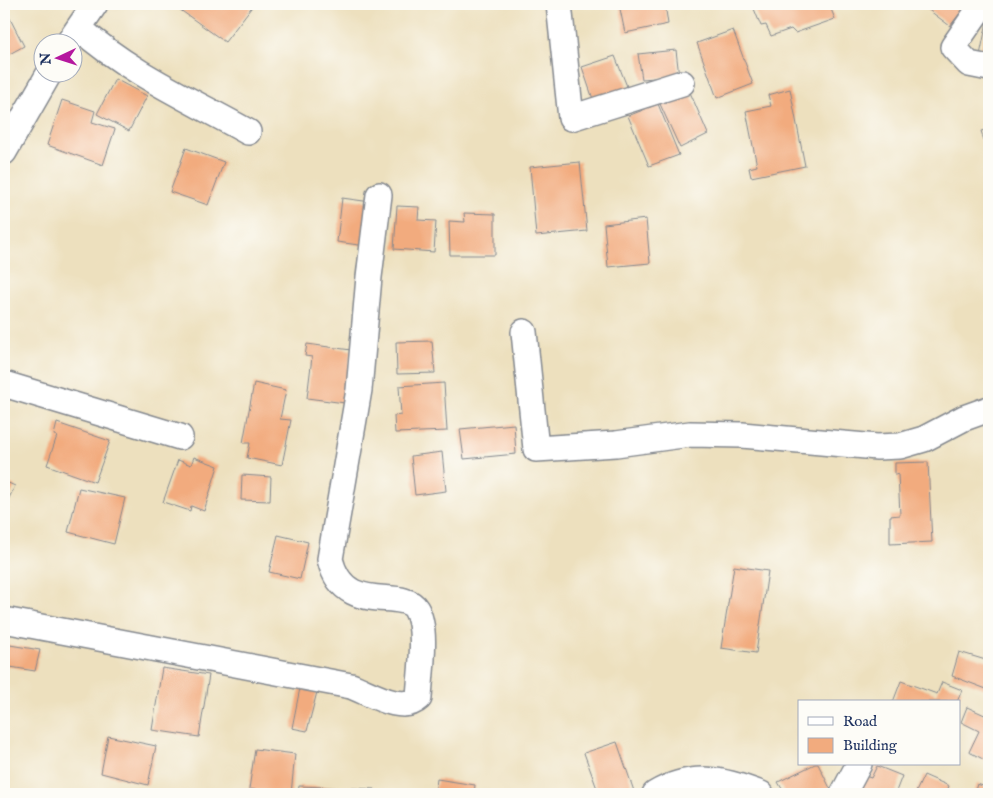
<svg xmlns="http://www.w3.org/2000/svg" width="993" height="798" font-family="'IM FELL English',serif">
<rect width="100%" height="100%" fill="#fdfcf7"/>
<filter id="ink" filterUnits="userSpaceOnUse"><feTurbulence type="fractalNoise" baseFrequency=".02" numOctaves="2"/><feDisplacementMap in="SourceGraphic" scale="10" xChannelSelector="R" yChannelSelector="G"/><feConvolveMatrix kernelMatrix="1 2 1 2 8 2 1 2 1" color-interpolation-filters="sRGB"/></filter>
<filter id="wash" filterUnits="userSpaceOnUse"><feTurbulence type="fractalNoise" baseFrequency=".0096" numOctaves="4" result="noise"/><feDisplacementMap in="SourceGraphic" scale="20" xChannelSelector="R" yChannelSelector="G"/><feGaussianBlur stdDeviation="1.12" result="paint"/><feColorMatrix in="noise" values="0 0 0 0 0 0 0 0 0 0 0 0 0 0 0 0 0 1.4 0 .05"/><feComposite in="paint" operator="in"/></filter>
<g filter="url(#wash)">
<rect width="100%" height="100%" fill="#ede0be"/>
<g id="blocks">
<!-- building -->
<path fill="#f2ab7e" d="M 172,4 L 254,4 L 225,42 Z
M 619,4 L 665,4 L 668,24 L 625,33 Z
M 752,4 L 829,4 L 835,19 L 795,33 L 791,29 L 771,36 L 766,25 L 761,26 Z
M 923,4 L 967,4 L 950,26 L 922,5 Z
M 4,7 L 24,46 L 4,57 Z
M 988,17 L 989,17 L 989,62 L 979,60 Z
M 733,30 L 753,84 L 717,98 L 697,43 Z
M 676,50 L 679,76 L 642,79 L 638,54 Z
M 615,56 L 630,94 L 595,105 L 582,67 Z
M 115,79 L 147,96 L 129,131 L 97,114 Z
M 790,89 L 805,166 L 751,177 L 749,168 L 757,166 L 746,111 L 771,106 L 768,95 Z
M 689,90 L 708,134 L 680,148 L 660,104 Z
M 62,100 L 95,111 L 92,122 L 115,129 L 103,165 L 47,145 Z
M 658,104 L 679,155 L 649,166 L 628,116 Z
M 989,129 L 989,155 L 981,131 Z
M 186,148 L 224,162 L 208,205 L 170,192 Z
M 580,162 L 587,231 L 536,236 L 530,167 Z
M 342,198 L 371,202 L 366,246 L 337,242 Z
M 397,206 L 419,207 L 418,220 L 436,221 L 434,252 L 394,249 Z
M 464,213 L 495,214 L 495,255 L 450,255 L 449,221 L 465,222 Z
M 646,219 L 650,263 L 608,267 L 604,224 Z
M 432,341 L 435,373 L 397,374 L 396,342 Z
M 307,344 L 351,350 L 345,403 L 307,398 L 312,357 L 305,356 Z
M 254,383 L 286,390 L 280,419 L 291,420 L 282,465 L 247,458 L 250,443 L 243,443 Z
M 444,383 L 447,431 L 395,433 L 394,416 L 401,415 L 399,386 Z
M 57,423 L 110,441 L 95,482 L 47,465 L 57,436 L 54,435 Z
M 514,424 L 516,454 L 464,459 L 460,429 Z
M 442,452 L 446,491 L 415,495 L 411,456 Z
M 194,457 L 218,466 L 204,511 L 191,506 L 190,511 L 163,502 L 178,460 L 191,465 Z
M 928,462 L 932,542 L 890,544 L 890,516 L 900,515 L 898,474 L 895,475 L 895,463 Z
M 242,475 L 271,477 L 270,501 L 241,500 Z
M 4,481 L 15,486 L 4,508 Z
M 79,488 L 125,498 L 114,544 L 68,532 Z
M 278,535 L 308,542 L 300,579 L 269,572 Z
M 734,566 L 768,571 L 756,653 L 721,648 Z
M 4,644 L 40,650 L 35,671 L 4,666 Z
M 959,652 L 989,661 L 989,690 L 952,676 Z
M 162,668 L 209,675 L 199,737 L 152,730 Z
M 901,681 L 937,694 L 942,682 L 962,690 L 957,702 L 893,702 Z
M 300,688 L 317,692 L 307,731 L 292,728 Z
M 967,707 L 989,717 L 989,762 L 969,752 L 979,731 L 961,722 Z
M 108,736 L 156,746 L 148,785 L 101,773 Z
M 617,742 L 635,794 L 599,794 L 584,753 Z
M 255,749 L 295,754 L 291,794 L 249,789 Z
M 815,764 L 818,764 L 833,794 L 785,794 L 778,782 Z
M 877,766 L 902,776 L 895,794 L 858,794 L 865,776 L 871,778 Z
M 924,775 L 949,786 L 946,794 L 915,794 Z
M 437,779 L 475,785 L 474,794 L 435,794 Z
M 977,784 L 989,788 L 989,794 L 974,794 Z
M 299,786 L 375,789 L 374,794 L 298,794 Z"/>
</g>
</g>
<g filter="url(#ink)">
<use href="#blocks" fill-opacity="0" stroke="#84888e" stroke-width="1"/>
<g fill="none" stroke-linecap="round" stroke-linejoin="round">
<!-- minor casing -->
<g stroke="#84888e" stroke-width="28">
<path id="minor" d="M 559,4 L 571,118 L 682,83
M 982,5 L 953,47 L 969,64 L 989,68
M 79,28 C 128,72 191,100 248,132
M 69,42 L 95,4
M 4,152 L 50,72
M 524,332 L 536,449 L 616,444 L 690,434 L 742,435 L 877,447 L 900,446 L 924,439 L 964,418 L 989,409
M 4,384 L 180,437
M 4,620 L 351,686 C 370,693 402,714 419,698 C 420,675 428,629 416,609 C 402,586 344,618 330,559 L 359,390 L 369,277 L 379,195
M 655,794 C 692,772 723,779 761,794
M 843,794 L 859,764"/>
</g>
<!-- minor -->
<use href="#minor" stroke="#fff" stroke-width="25"/>
</g>
</g>
<!-- margin -->
<rect width="993" height="798" fill="none" stroke="#fdfcf7" stroke-width="20"/>
<!-- legend -->
<rect x="798" y="700" width="162" height="65" fill="#fdfcf7" stroke="#a3aaba"/>
<rect x="808" y="717" width="25" height="8" fill="#ffffff" stroke="#a3aaba"/>
<text x="843" y="726" font-size="15" fill="#1b2f5e">Road</text>
<rect x="808" y="738" width="25" height="15" fill="#f2ab7e" stroke="#a3aaba"/>
<text x="843" y="750" font-size="15" fill="#1b2f5e">Building</text>
<!-- north arrow -->
<g transform="translate(58 58) rotate(266)"><circle r="24" fill="#fdfcf7" stroke="#a3aaba"/>
<path d="M0-4L9 19L0 12L-9 19Z" fill="#b5179e"/>
<text y="-8" font-size="14" font-weight="bold" text-anchor="middle" fill="#1b2f5e">N</text>
</g>
</svg>
